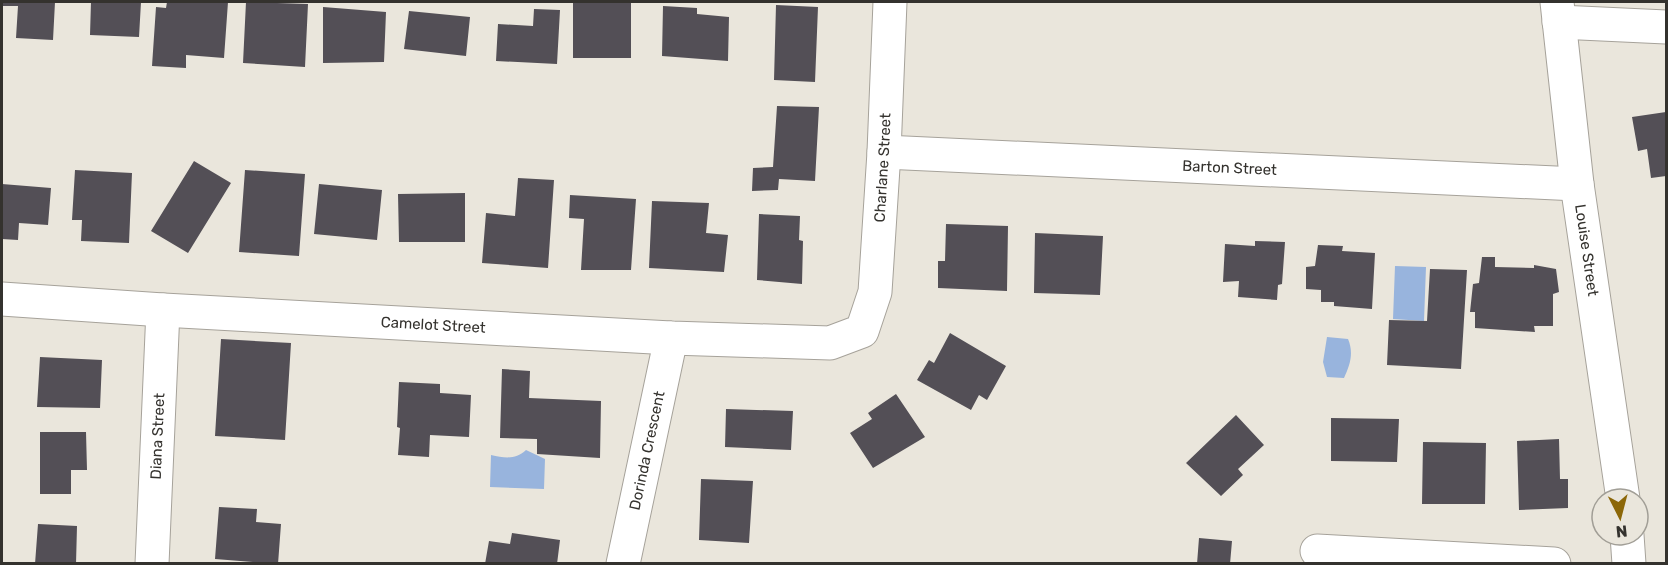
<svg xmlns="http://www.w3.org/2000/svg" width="1668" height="565" font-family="Rubik,sans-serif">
<rect width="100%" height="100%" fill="#eae6dc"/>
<!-- water -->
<path fill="#98b4dd" d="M 1395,266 L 1426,267 L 1424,321 L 1393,319 Z
M 1327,337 L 1348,339 C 1354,353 1350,365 1344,378 L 1327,377 L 1323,362 Z
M 526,450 L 545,459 L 544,489 L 490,487 L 491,455 C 505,458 515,460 526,450 Z"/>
<!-- building -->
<path fill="#534f56" d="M 2,2 L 55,2 L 53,40 L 16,38 L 18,6 L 2,6 Z
M 91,2 L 141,2 L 139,37 L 90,35 Z
M 167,2 L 228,2 L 224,58 L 186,55 L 186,68 L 152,66 L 156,7 L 166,8 Z
M 246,2 L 308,4 L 305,67 L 243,63 Z
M 573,2 L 631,2 L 631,58 L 573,58 Z
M 776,5 L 818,7 L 815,82 L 774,80 Z
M 663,6 L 697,8 L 697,14 L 729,17 L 728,61 L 662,56 Z
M 323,7 L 386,12 L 384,62 L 323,63 Z
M 534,9 L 560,10 L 557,64 L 496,61 L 498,24 L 533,26 Z
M 409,11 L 470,17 L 466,56 L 404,49 Z
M 777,106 L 819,107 L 815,181 L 779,179 L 778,190 L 752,191 L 753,168 L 773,167 Z
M 1666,112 L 1666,176 L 1651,178 L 1647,149 L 1638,151 L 1632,117 Z
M 194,161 L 231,183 L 188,253 L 151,231 Z
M 75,170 L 132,173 L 129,243 L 81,241 L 82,220 L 72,220 Z
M 245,170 L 305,174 L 299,256 L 239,252 Z
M 518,178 L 554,180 L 548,268 L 482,263 L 486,213 L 515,216 Z
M 2,184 L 51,188 L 48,225 L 19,223 L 18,240 L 2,239 Z
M 319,184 L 382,190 L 377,240 L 314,234 Z
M 465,193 L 465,242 L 399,242 L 398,194 Z
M 570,195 L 636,199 L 631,270 L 581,270 L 584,219 L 569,218 Z
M 652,201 L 709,203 L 706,233 L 728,235 L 724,272 L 649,268 Z
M 759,214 L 800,216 L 799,240 L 803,241 L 802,284 L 757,280 Z
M 946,224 L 1008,226 L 1007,291 L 938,288 L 938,261 L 945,261 Z
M 1035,233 L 1103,236 L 1100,295 L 1034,293 Z
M 1255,241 L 1285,242 L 1282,284 L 1278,285 L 1277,300 L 1238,297 L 1239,281 L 1223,282 L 1225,244 L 1255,246 Z
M 1318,245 L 1343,246 L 1342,251 L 1375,253 L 1372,309 L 1334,306 L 1334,302 L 1321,302 L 1321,290 L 1306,289 L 1306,267 L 1315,266 Z
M 1482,257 L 1495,257 L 1495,267 L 1534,268 L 1534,265 L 1556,269 L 1559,292 L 1553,294 L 1553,326 L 1534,326 L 1535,332 L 1475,328 L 1475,312 L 1470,312 L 1473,284 L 1479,283 Z
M 1430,269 L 1467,270 L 1461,369 L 1387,365 L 1389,320 L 1427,321 Z
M 950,333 L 1006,366 L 987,400 L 979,395 L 971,410 L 917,380 L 929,360 L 934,363 Z
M 221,339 L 291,343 L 285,440 L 215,436 Z
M 40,357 L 102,360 L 100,408 L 37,407 Z
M 502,369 L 530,371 L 529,398 L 601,401 L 600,458 L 537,454 L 537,439 L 500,438 Z
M 399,382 L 440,384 L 440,393 L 471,395 L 469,437 L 430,435 L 429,457 L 398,455 L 400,428 L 397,427 Z
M 896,394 L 925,437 L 873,468 L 850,433 L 872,419 L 868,413 Z
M 726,409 L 793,411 L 791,450 L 725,447 Z
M 1236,415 L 1264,445 L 1238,469 L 1243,475 L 1221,496 L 1186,463 Z
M 1331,418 L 1399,419 L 1397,462 L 1331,461 Z
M 40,432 L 86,432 L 87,470 L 71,470 L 71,494 L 40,494 Z
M 1559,439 L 1560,479 L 1568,479 L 1568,508 L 1519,510 L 1517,441 Z
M 1423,442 L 1486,443 L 1485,504 L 1422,504 Z
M 701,479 L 753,481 L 749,543 L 699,540 Z
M 219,507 L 257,509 L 256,522 L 281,524 L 278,564 L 215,559 Z
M 38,524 L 77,526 L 76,564 L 35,564 Z
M 512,533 L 560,540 L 557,564 L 485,564 L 489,541 L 510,544 Z
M 1199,538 L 1232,541 L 1230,564 L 1197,564 Z"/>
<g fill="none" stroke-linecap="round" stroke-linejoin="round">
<!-- minor casing -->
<g stroke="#a6a29a" stroke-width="35">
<g id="minor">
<path id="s1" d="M 1557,2 L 1577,184 L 1623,499"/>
<path d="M 1559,22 L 1666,27"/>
<path id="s2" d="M 884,152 L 1577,184"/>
<path id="s3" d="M 2,299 L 163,310 L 671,338 L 830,343 L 862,331 L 875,292 L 884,152 L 890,2"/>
<path d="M 1627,535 L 1629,564"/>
<path d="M 1317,551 L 1554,564"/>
<path id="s4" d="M 152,564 L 163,310"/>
<path id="s5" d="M 623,564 L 671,338"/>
</g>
</g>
<!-- minor -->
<use href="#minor" stroke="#fff" stroke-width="33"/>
</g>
<g text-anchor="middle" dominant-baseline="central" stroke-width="6" stroke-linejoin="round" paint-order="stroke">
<!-- street labels -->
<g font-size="15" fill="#34322e" stroke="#eae6dc">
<text stroke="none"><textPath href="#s3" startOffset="1029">Charlane Street</textPath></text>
<text stroke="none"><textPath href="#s2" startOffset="346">Barton Street</textPath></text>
<text stroke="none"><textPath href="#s1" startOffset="250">Louise Street</textPath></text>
<text stroke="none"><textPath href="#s3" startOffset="432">Camelot Street</textPath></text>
<text stroke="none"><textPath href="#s4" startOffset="128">Diana Street</textPath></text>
<text stroke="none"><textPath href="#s5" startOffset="116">Dorinda Crescent</textPath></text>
</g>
</g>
<!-- border -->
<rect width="1668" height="565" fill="none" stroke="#34322e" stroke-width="6"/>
<!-- north arrow -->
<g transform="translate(1620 517) rotate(174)"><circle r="28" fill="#eae6dc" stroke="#a19e96" stroke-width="1.5"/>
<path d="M0-4.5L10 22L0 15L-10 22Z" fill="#8c6708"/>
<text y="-9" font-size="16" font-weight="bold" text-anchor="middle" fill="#34322e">N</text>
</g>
</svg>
